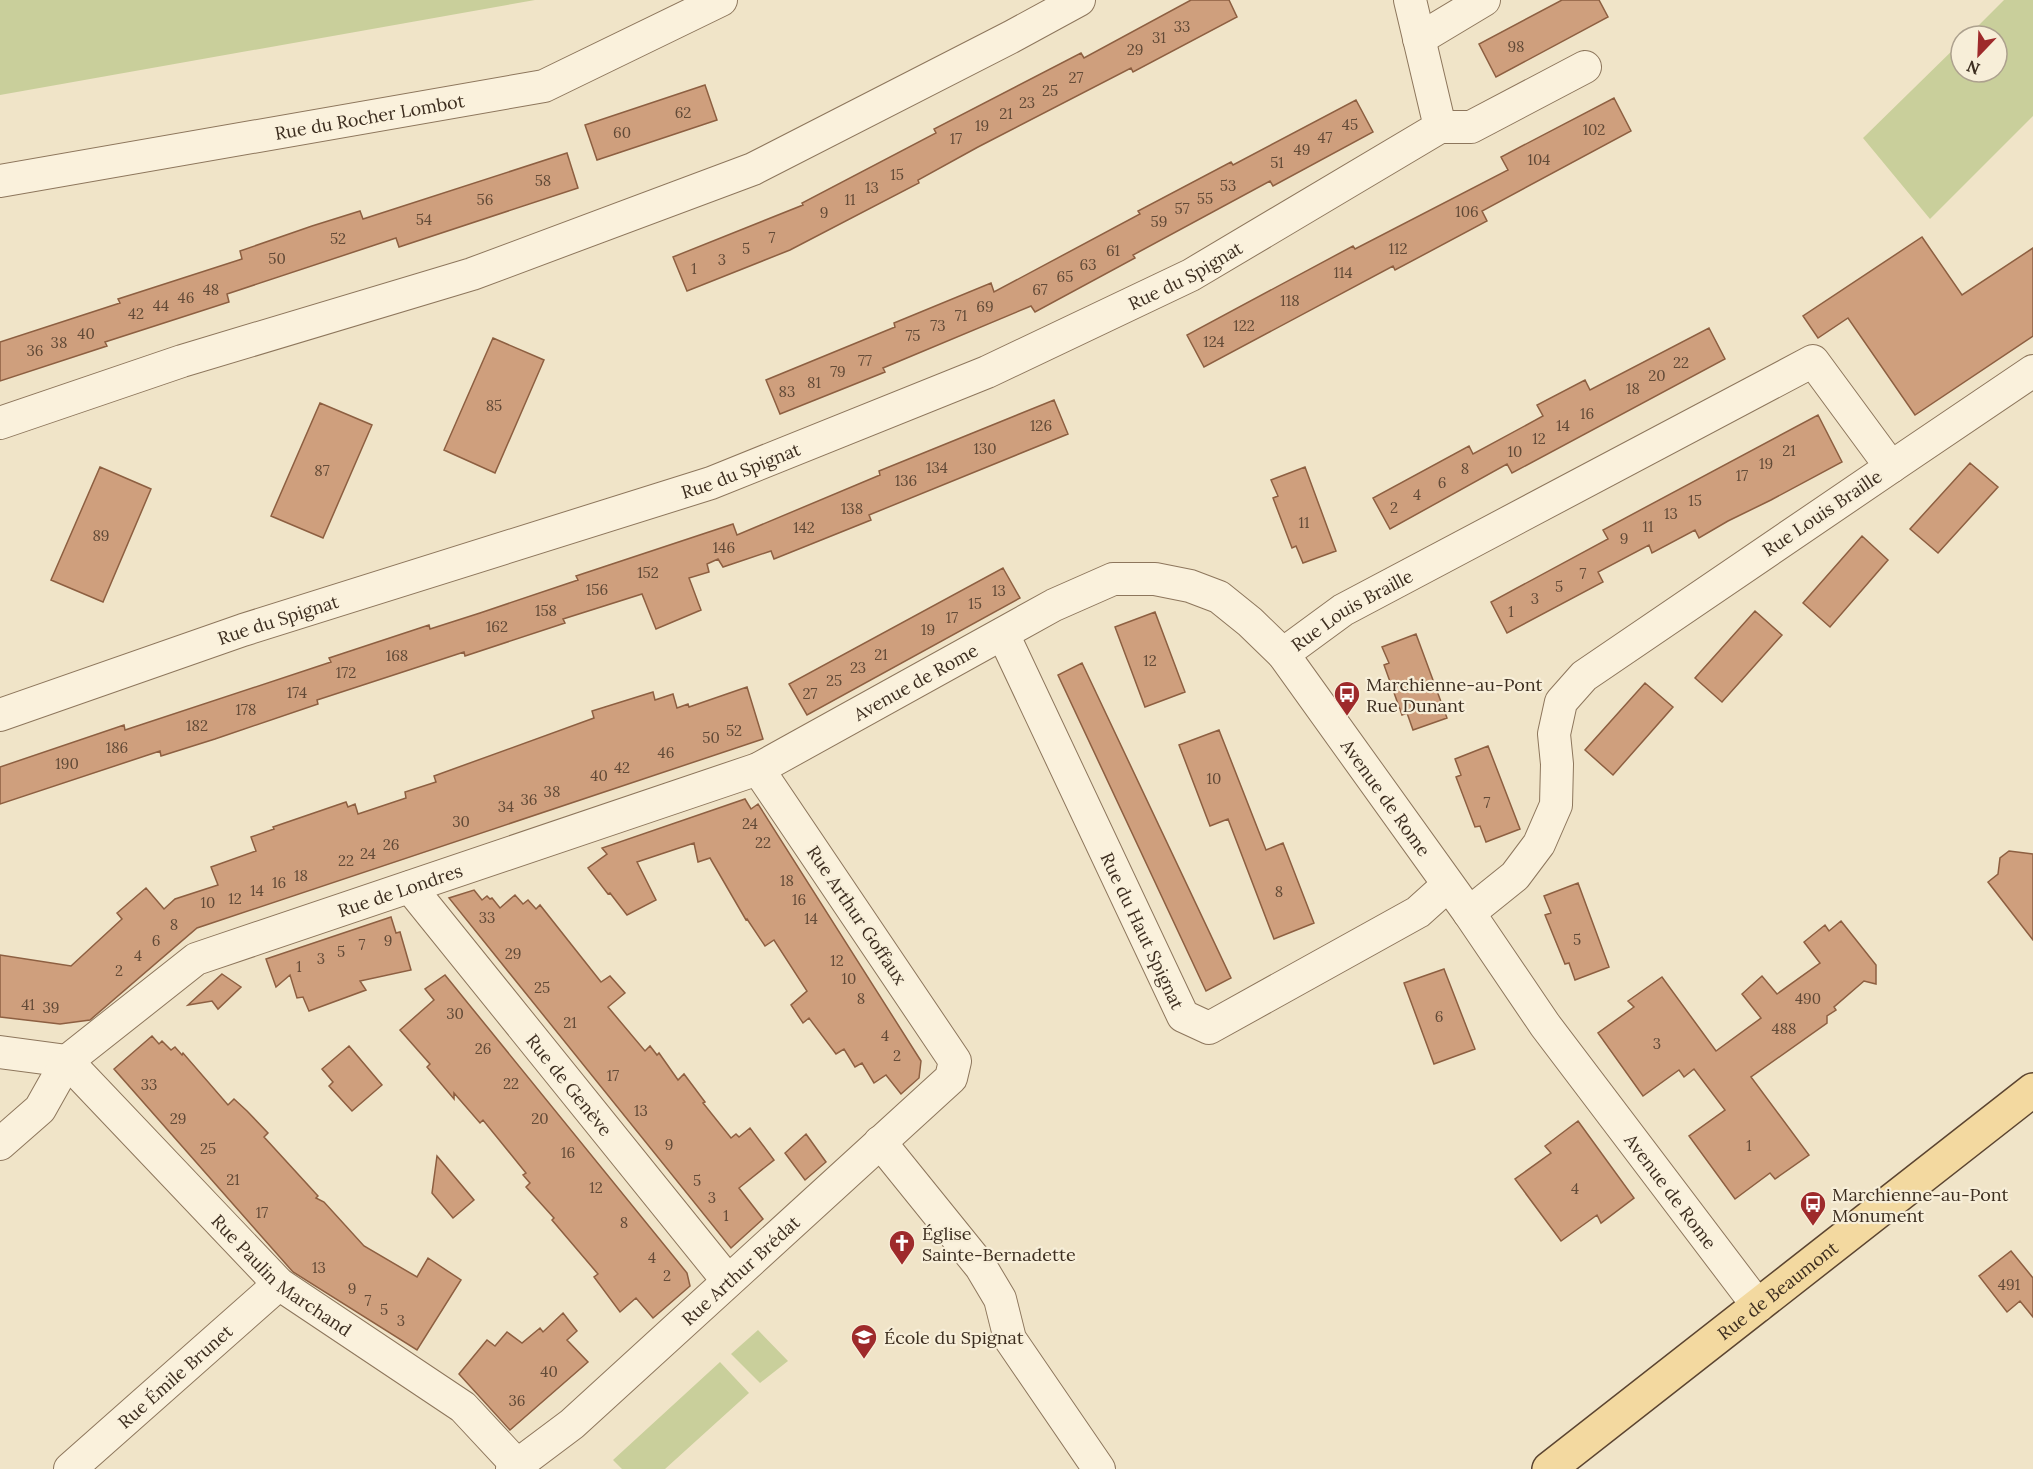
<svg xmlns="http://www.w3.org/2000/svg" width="2033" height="1469" font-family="Lora,serif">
<rect width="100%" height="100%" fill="#f0e4c8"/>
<!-- green -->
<path fill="#c9cf9b" d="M 0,0 L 535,0 L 0,95 Z
M 2004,0 L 2033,0 L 2033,116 L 1930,219 L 1863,138 L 1961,42 L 1961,72 L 1997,72 L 1997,36 L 1968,36 Z
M 758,1330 L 788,1361 L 760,1383 L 731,1354 Z
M 720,1362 L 749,1393 L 665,1469 L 622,1469 L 613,1460 Z"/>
<!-- building -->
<path fill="#cf9f7d" stroke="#8d5f41" stroke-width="1.5" d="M 1191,0 L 1229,0 L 1237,17 L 1133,72 L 1131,68 L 978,147 L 918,180 L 919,183 L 790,250 L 687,291 L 673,257 L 803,205 L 802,203 L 936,133 L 934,129 L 1081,53 L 1084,58 Z
M 1562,0 L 1599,0 L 1608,17 L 1496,77 L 1479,44 Z
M 705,85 L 717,120 L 597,160 L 585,125 Z
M 1614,98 L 1631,131 L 1482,211 L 1487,221 L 1395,270 L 1393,266 L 1204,367 L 1187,335 L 1353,246 L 1355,249 L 1508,170 L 1501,157 Z
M 1356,100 L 1373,132 L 1273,186 L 1270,181 L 1133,255 L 1135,258 L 1035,312 L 1031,306 L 883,368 L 885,372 L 780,414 L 766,380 L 895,327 L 894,323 L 991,283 L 994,292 L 1140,214 L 1138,211 L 1231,162 L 1233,165 Z
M 567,153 L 578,188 L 399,247 L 396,238 L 227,294 L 229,302 L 105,342 L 107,346 L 0,381 L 0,342 L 120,303 L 118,299 L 242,259 L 240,251 L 312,226 L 360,211 L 363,219 Z
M 1922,237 L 1962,295 L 2033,248 L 2033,336 L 1915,415 L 1848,318 L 1818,338 L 1803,316 Z
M 1709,328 L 1725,359 L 1512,473 L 1507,464 L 1390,529 L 1373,498 L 1469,446 L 1473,454 L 1543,416 L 1537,405 L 1585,380 L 1590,390 Z
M 493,338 L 544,360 L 495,473 L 444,450 Z
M 1054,400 L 1068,434 L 869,515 L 871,520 L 774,559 L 771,551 L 723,567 L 718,559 L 707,564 L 709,572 L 689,578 L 701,610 L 656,629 L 642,594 L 563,619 L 565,623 L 465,656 L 464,652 L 317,700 L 318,704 L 215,739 L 161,756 L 160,751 L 0,804 L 0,767 L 124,725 L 125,730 L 331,662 L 329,658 L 429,625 L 430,629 L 480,613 L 578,580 L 576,576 L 733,524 L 737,535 L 880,475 L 879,471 Z
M 320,403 L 372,425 L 323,538 L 271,516 Z
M 1818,415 L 1842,462 L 1771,500 L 1728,521 L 1699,538 L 1695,530 L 1652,553 L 1649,545 L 1598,572 L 1603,582 L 1507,633 L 1491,602 L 1608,539 L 1603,530 Z
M 1970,463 L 1998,487 L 1938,553 L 1910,529 Z
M 100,467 L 151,489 L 103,602 L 51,580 Z
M 1305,467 L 1336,551 L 1303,563 L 1296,546 L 1292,548 L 1273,498 L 1278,496 L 1271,480 Z
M 1862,536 L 1888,560 L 1830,627 L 1803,603 Z
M 1003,568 L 1020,598 L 807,715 L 789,684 Z
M 1755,611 L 1782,635 L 1722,702 L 1695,678 Z
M 1155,612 L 1185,692 L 1145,707 L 1115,627 Z
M 1416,634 L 1447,718 L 1413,730 L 1407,713 L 1402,715 L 1384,665 L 1389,663 L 1382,647 Z
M 1082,663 L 1231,978 L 1206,991 L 1058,675 Z
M 1645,683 L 1673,707 L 1613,775 L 1585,750 Z
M 747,687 L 763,739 L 197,928 L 90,1020 L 60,1024 L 0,1017 L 0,955 L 71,966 L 122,919 L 117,913 L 146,888 L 164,909 L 175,899 L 218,885 L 211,867 L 256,851 L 251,837 L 274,829 L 273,827 L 346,802 L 348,807 L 355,804 L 358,814 L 406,798 L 405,792 L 436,782 L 434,776 L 594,718 L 592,711 L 653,692 L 655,700 L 673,694 L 677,708 L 688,704 L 689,707 Z
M 1219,730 L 1266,850 L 1283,843 L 1314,923 L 1274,939 L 1228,819 L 1210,826 L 1179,745 Z
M 1488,746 L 1520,829 L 1486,842 L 1480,826 L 1475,827 L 1456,777 L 1461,775 L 1455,759 Z
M 745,799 L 751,809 L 758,804 L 921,1061 L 919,1078 L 901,1094 L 886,1075 L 874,1083 L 862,1063 L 855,1067 L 844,1049 L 836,1054 L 809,1018 L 803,1023 L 791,1005 L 807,991 L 774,940 L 765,946 L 747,919 L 746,920 L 710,858 L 698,862 L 694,843 L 637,862 L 656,900 L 627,915 L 610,893 L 608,894 L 588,868 L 607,854 L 602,848 Z
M 2009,851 L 2033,854 L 2033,940 L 1988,882 L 1998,874 L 2000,858 Z
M 1578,883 L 1609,967 L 1575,980 L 1569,963 L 1565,964 L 1545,915 L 1551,913 L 1544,896 Z
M 474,890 L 482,900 L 487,896 L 490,899 L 492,898 L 500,908 L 515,895 L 523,904 L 528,900 L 536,909 L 540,905 L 601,982 L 610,976 L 625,993 L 608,1007 L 645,1051 L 650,1046 L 657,1055 L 659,1053 L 678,1080 L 684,1074 L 705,1102 L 703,1103 L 731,1138 L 736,1134 L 739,1137 L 750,1128 L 774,1160 L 739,1188 L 763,1219 L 731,1248 L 449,898 Z
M 391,917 L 396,933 L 400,932 L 411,970 L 360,981 L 366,990 L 309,1011 L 303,997 L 297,998 L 290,975 L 276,987 L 266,959 Z
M 1841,921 L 1876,965 L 1876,984 L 1864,981 L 1834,1007 L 1836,1010 L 1827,1016 L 1827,1023 L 1751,1077 L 1809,1155 L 1775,1179 L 1770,1173 L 1735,1199 L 1689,1136 L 1725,1110 L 1694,1069 L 1684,1077 L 1679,1070 L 1643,1096 L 1598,1033 L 1634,1007 L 1628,1001 L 1662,977 L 1716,1051 L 1761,1018 L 1742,994 L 1762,976 L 1777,994 L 1820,963 L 1804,942 L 1825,925 L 1829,931 Z
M 1444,969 L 1475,1049 L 1434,1064 L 1404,983 Z
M 222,974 L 241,987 L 218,1009 L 212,1001 L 188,1005 Z
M 445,975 L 687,1273 L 690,1286 L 653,1318 L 636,1298 L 620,1312 L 594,1277 L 598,1274 L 552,1220 L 554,1218 L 526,1187 L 530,1183 L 523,1175 L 526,1173 L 483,1120 L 480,1123 L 454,1093 L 454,1099 L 427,1067 L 430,1064 L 400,1030 L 434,1000 L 425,989 Z
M 152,1036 L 159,1044 L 162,1041 L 171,1050 L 175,1047 L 182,1055 L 183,1053 L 228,1105 L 234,1099 L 247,1111 L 268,1133 L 264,1137 L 318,1196 L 316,1198 L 324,1202 L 364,1246 L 417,1277 L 428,1258 L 461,1280 L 417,1350 L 293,1272 L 114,1069 Z
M 349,1046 L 382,1085 L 352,1111 L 329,1086 L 333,1082 L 322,1069 Z
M 1578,1121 L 1634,1198 L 1601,1223 L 1597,1215 L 1561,1241 L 1515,1179 L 1551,1153 L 1545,1146 Z
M 806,1134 L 826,1162 L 805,1180 L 785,1153 Z
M 437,1156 L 474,1200 L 453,1218 L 432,1193 Z
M 2011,1251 L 2033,1278 L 2033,1317 L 2020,1301 L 2007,1312 L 1979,1276 Z
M 563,1313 L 577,1331 L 567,1340 L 588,1362 L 510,1430 L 459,1374 L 487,1340 L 495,1346 L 507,1332 L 522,1343 L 540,1328 L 543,1332 Z"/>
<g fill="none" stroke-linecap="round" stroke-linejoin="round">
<!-- minor casing -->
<g stroke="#8d765c" stroke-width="34">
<g id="minor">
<path d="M 1419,39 L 1484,0"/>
<path d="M 1440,127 L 1471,127 L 1585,67"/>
<path id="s1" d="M 0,181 L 544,86 L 721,0"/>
<path d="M 0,423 L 182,361 L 472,274 L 753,169 L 1011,37 L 1079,0"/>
<path d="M 1891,467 L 2033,371"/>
<path id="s2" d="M 1003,634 L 1183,1016 L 1209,1028 L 1418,912 L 1448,885"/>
<path id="s3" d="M 1283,654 L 1343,610 L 1813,361 L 1891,467 L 1584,676 L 1561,702 L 1554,734 L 1557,764 L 1556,805 L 1539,844 L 1515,876 L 1469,913"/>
<path id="s4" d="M 0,715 L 243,630 L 711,483 L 987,372 L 1191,275 L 1440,127 L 1410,0"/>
<path id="s5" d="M 410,887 L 728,1281"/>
<path d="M 0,1052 L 67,1061"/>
<path id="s6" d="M 67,1061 L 279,1284 L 463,1407 L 517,1465"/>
<path d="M 880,1142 L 981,1267 L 1000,1299 L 1010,1339 L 1099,1469"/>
<path id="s7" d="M 0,1144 L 40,1109 L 67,1061 L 196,959 L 758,769 L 1054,605 L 1113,579 L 1155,579 L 1190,586 L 1219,597 L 1250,622 L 1283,654 L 1469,913 L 1545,1025 L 1758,1306"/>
<path id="s8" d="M 70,1469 L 279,1284"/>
<path id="s9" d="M 512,1469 L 572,1424 L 951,1078 L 955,1061 L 758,769"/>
</g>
</g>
<!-- major casing -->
<g stroke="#5b4430" stroke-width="36">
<g id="major">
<path id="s10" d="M 1549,1469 L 2033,1090"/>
</g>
</g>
<!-- minor -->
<use href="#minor" stroke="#faf1dc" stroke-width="32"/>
<!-- major -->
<use href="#major" stroke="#f3d9a0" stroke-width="33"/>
</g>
<!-- icons -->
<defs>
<g id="bus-pin" transform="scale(1.35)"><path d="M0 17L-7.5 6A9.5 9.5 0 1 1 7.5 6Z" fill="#9e2a2b" stroke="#f7eed8"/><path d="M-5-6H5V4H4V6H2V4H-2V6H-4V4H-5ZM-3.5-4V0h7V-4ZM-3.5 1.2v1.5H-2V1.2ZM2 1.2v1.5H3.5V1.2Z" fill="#fff"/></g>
<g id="church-pin" transform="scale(1.35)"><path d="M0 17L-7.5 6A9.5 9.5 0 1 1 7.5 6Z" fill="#9e2a2b" stroke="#f7eed8"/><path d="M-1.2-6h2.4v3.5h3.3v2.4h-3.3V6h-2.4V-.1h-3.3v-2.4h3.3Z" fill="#fff"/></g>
<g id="school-pin" transform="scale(1.35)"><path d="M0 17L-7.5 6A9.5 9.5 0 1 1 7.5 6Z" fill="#9e2a2b" stroke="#f7eed8"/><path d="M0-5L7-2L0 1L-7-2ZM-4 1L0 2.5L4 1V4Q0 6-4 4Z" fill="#fff"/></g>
</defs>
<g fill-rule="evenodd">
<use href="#bus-pin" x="1347" y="694"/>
<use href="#bus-pin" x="1813" y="1204"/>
<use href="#church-pin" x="902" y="1243"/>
<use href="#school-pin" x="864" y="1337"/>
</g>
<g text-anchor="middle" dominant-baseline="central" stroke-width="4.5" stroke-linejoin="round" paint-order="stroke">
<!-- number labels -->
<g font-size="15" fill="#624a37">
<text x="1182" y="26">33</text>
<text x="1159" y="37">31</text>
<text x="1516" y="46">98</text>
<text x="1135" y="49">29</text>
<text x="1076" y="77">27</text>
<text x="1050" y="90">25</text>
<text x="1027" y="102">23</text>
<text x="683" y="112">62</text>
<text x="1006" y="113">21</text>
<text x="1350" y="124">45</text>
<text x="982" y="125">19</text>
<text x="1594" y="129">102</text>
<text x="622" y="132">60</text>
<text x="1325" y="137">47</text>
<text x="956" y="138">17</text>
<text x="1302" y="149">49</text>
<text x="1539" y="159">104</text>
<text x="1277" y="162">51</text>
<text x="897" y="174">15</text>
<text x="543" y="180">58</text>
<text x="1228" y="185">53</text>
<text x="872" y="187">13</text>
<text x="1205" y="198">55</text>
<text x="485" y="199">56</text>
<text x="850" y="199">11</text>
<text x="1182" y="208">57</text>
<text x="1467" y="211">106</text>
<text x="824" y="212">9</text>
<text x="424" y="219">54</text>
<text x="1159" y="221">59</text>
<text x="772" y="237">7</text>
<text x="338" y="238">52</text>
<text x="746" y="248">5</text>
<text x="1398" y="248">112</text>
<text x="1113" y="250">61</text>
<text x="277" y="258">50</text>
<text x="722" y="259">3</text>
<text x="1088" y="264">63</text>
<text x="694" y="268">1</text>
<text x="1343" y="272">114</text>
<text x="1065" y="276">65</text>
<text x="211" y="289">48</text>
<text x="1040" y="289">67</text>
<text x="186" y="297">46</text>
<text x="1290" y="300">118</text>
<text x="161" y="305">44</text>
<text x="985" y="306">69</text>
<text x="136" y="313">42</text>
<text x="961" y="315">71</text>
<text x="938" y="325">73</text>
<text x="1244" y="325">122</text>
<text x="86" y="333">40</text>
<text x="913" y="335">75</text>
<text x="1214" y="341">124</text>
<text x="59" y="342">38</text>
<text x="35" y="350">36</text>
<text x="865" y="360">77</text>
<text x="1681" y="362">22</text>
<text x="838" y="371">79</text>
<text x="1657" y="375">20</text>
<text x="814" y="382">81</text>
<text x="1633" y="388">18</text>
<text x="787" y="391">83</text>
<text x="494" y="405">85</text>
<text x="1587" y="413">16</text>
<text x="1041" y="425">126</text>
<text x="1563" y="425">14</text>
<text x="1539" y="438">12</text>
<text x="985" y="448">130</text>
<text x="1789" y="450">21</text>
<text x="1515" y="451">10</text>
<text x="1766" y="463">19</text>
<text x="937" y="467">134</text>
<text x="1465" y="468">8</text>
<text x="322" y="470">87</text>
<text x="1742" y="475">17</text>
<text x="906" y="480">136</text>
<text x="1442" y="482">6</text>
<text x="1417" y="494">4</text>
<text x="1695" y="500">15</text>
<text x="1394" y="507">2</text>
<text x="852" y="508">138</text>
<text x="1671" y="513">13</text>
<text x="1304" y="522">11</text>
<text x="1648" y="526">11</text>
<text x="804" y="527">142</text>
<text x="101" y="535">89</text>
<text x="1624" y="538">9</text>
<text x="724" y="547">146</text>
<text x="648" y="572">152</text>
<text x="1583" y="573">7</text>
<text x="1559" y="586">5</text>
<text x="597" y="589">156</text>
<text x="999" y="590">13</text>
<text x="1535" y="598">3</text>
<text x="975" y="603">15</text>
<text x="546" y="610">158</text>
<text x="1511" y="611">1</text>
<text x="952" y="617">17</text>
<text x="497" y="626">162</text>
<text x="928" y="629">19</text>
<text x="881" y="654">21</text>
<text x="397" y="655">168</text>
<text x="1150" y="660">12</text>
<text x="858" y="667">23</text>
<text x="346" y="672">172</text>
<text x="834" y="680">25</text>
<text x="297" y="692">174</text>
<text x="810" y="693">27</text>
<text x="246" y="709">178</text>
<text x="197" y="725">182</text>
<text x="734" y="730">52</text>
<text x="711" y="737">50</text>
<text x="117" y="747">186</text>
<text x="666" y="752">46</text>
<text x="67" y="763">190</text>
<text x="622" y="767">42</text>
<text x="599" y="775">40</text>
<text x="1214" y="778">10</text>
<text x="552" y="791">38</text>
<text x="529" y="799">36</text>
<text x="1487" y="802">7</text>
<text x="506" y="806">34</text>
<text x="461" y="821">30</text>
<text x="750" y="823">24</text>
<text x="763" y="842">22</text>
<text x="391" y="844">26</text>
<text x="368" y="853">24</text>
<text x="346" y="860">22</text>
<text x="301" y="875">18</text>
<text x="787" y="880">18</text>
<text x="279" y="882">16</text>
<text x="257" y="890">14</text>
<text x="1279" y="891">8</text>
<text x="235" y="898">12</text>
<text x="799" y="899">16</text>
<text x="208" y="902">10</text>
<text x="487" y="917">33</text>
<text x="811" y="918">14</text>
<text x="174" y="924">8</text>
<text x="1577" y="939">5</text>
<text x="156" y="940">6</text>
<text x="388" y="940">9</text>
<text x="362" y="944">7</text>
<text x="341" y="951">5</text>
<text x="513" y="953">29</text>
<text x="138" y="955">4</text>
<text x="321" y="958">3</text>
<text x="837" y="960">12</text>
<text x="299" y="966">1</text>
<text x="119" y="970">2</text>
<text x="849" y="978">10</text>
<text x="542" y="987">25</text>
<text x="861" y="998">8</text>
<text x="1808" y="998">490</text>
<text x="28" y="1004">41</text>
<text x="51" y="1007">39</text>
<text x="455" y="1013">30</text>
<text x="1439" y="1016">6</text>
<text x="570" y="1022">21</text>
<text x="1784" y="1028">488</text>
<text x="885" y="1035">4</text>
<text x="1657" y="1043">3</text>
<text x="483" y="1048">26</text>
<text x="897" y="1055">2</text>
<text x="613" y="1075">17</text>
<text x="511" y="1083">22</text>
<text x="149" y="1084">33</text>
<text x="641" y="1110">13</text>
<text x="178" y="1118">29</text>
<text x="540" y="1118">20</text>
<text x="669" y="1144">9</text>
<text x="1749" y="1145">1</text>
<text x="208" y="1148">25</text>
<text x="568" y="1152">16</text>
<text x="233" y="1179">21</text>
<text x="697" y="1180">5</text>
<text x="596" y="1187">12</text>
<text x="1575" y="1188">4</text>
<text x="712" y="1197">3</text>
<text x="262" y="1212">17</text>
<text x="726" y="1215">1</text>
<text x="624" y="1222">8</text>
<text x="652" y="1257">4</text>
<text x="319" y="1267">13</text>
<text x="667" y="1275">2</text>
<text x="2009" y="1284">491</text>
<text x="352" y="1288">9</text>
<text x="368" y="1300">7</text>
<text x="384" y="1309">5</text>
<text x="401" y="1320">3</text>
<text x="549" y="1371">40</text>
<text x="517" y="1400">36</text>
</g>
<!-- street labels -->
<g font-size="18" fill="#3d2e20" stroke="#f7eed8">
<text stroke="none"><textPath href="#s1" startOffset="375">Rue du Rocher Lombot</textPath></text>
<text stroke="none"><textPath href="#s4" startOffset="1266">Rue du Spignat</textPath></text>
<text stroke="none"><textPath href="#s4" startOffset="780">Rue du Spignat</textPath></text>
<text transform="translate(1822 513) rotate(-34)">Rue Louis Braille</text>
<text stroke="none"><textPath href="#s3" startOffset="82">Rue Louis Braille</textPath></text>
<text stroke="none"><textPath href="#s4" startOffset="294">Rue du Spignat</textPath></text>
<text stroke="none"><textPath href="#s7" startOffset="1046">Avenue de Rome</textPath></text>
<text stroke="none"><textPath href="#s7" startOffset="1640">Avenue de Rome</textPath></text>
<text stroke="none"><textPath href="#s7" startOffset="488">Rue de Londres</textPath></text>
<text transform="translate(857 915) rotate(56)">Rue Arthur Goffaux</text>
<text stroke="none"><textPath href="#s2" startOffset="328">Rue du Haut Spignat</textPath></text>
<text stroke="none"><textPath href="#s5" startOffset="254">Rue de Genève</textPath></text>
<text stroke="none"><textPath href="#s7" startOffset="2126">Avenue de Rome</textPath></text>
<text stroke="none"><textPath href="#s9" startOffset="303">Rue Arthur Brédat</textPath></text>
<text stroke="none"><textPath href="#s6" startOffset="304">Rue Paulin Marchand</textPath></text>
<text stroke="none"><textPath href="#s10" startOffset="290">Rue de Beaumont</textPath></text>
<text stroke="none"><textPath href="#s8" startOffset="140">Rue Émile Brunet</textPath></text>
</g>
<!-- poi labels -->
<g font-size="18" fill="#3d2e20" stroke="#f7eed8" text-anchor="start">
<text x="1366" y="684">Marchienne-au-Pont<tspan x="1366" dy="21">Rue Dunant</tspan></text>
<text x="1832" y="1194">Marchienne-au-Pont<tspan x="1832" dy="21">Monument</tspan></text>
<text x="922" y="1233">Église<tspan x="922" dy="21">Sainte-Bernadette</tspan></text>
<text x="884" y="1337">École du Spignat</text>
</g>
</g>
<!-- north arrow -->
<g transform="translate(1979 54) rotate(203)"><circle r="28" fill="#f7eed8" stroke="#ada18e" stroke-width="1.5"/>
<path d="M0-4.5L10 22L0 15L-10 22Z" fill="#9e2a2b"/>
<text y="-9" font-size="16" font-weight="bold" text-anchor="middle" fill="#3d2e20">N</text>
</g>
</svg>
